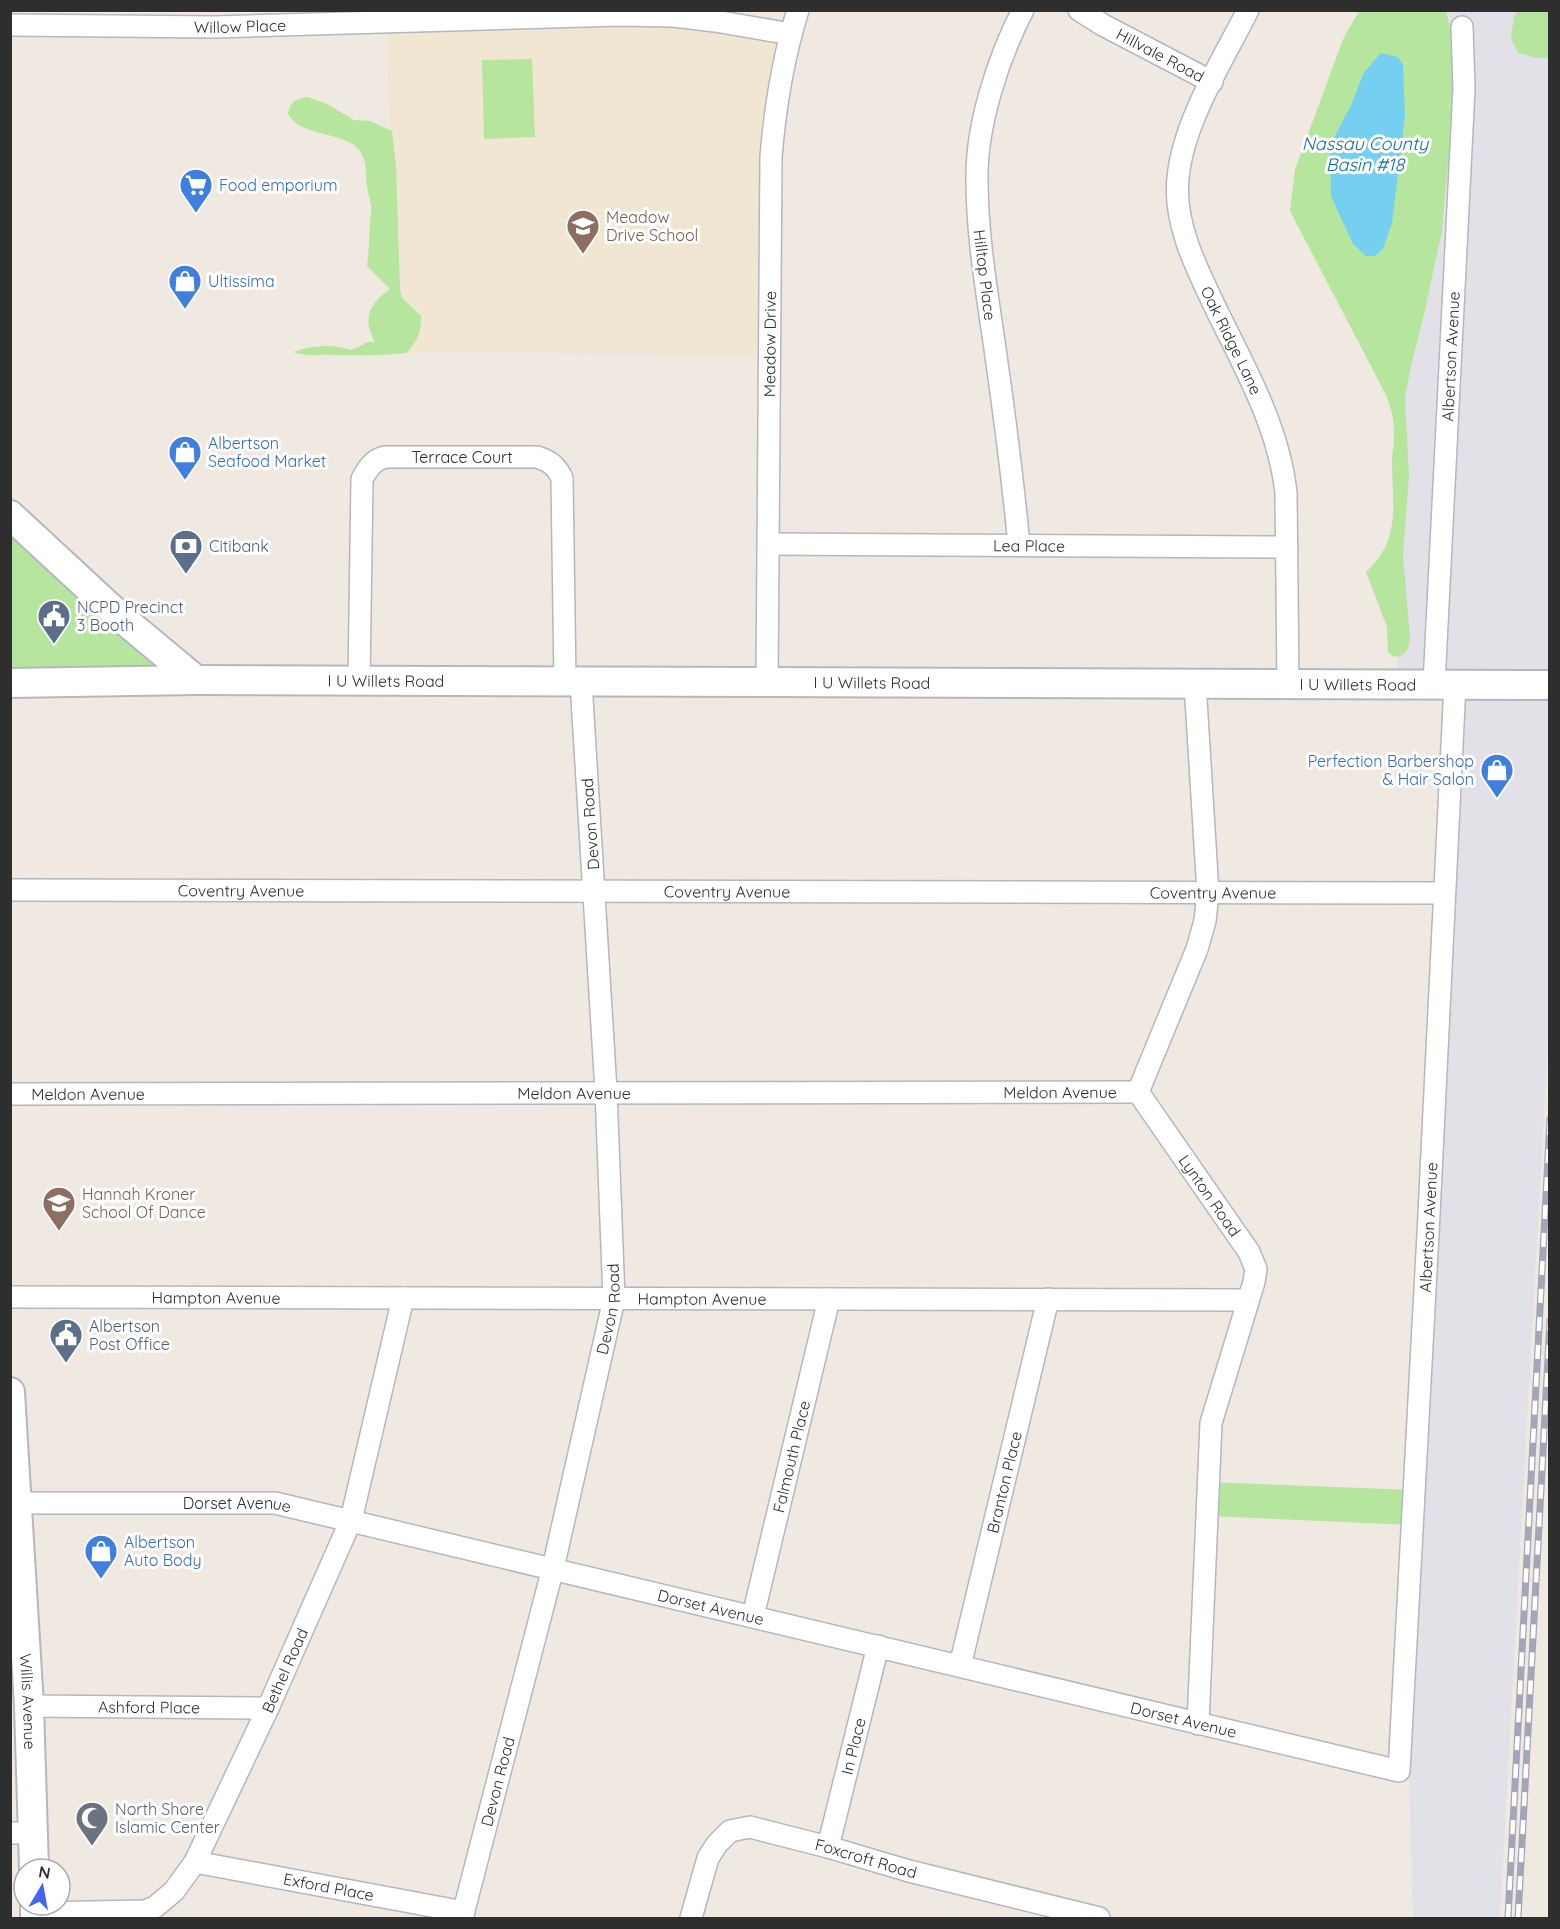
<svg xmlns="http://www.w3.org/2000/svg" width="1560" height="1929" font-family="Quicksand,sans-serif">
<rect width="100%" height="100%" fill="#efe9e1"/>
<!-- industrial -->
<path fill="#e3e1e8" d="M 1446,11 L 1549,11 L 1549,1022 L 1500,1918 L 1413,1918 L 1409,1777 L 1399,1771 L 1455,685 L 1397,685 L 1401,424 L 1411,366 L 1425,310 Z"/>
<!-- education -->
<path fill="#f0e6d1" d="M 619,15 L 791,34 L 783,70 L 770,355 L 397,353 L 387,24 Z"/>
<!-- green -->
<path fill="#b6e59e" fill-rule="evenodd" d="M 1359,11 L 1446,11 L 1454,47 L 1455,80 L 1442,231 L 1425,310 L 1411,366 L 1405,399 L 1409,476 L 1403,555 L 1410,638 C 1409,648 1408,653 1397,657 L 1391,655 L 1388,651 L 1387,627 L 1366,572 C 1402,540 1392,503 1392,460 C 1392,453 1394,445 1394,437 C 1395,421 1391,407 1385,393 L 1290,211 L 1295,169 L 1344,37 ZM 1363,74 L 1405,116 L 1383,249 L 1375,256 L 1366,256 L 1330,145 L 1351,105 Z
M 1518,11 L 1549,11 L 1549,58 L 1537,58 L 1518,53 L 1511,39 L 1514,16 Z
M 532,59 L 535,137 L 484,139 L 482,60 Z
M 308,97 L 329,105 L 354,120 L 370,121 L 392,131 L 396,165 L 400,290 L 402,298 L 421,316 C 421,332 418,341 406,353 C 382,356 360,355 335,355 C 320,354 308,357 293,352 C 313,345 331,344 351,350 L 368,342 L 375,342 C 362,318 369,304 390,289 L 367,266 C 369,252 369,238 370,224 C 370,218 372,212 371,206 C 370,199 368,193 367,187 C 365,174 368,163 360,151 C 347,131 297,137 288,113 C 290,102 297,98 308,97 Z
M 10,516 L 196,680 L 11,683 Z
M 1209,1482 L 1413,1490 L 1411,1525 L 1208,1516 Z"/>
<!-- water -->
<path fill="#75cff0" d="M 1381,53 L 1398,57 L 1403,65 L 1405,116 L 1392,223 L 1383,249 L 1375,256 L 1366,256 L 1353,244 L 1331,196 L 1330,145 L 1351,105 L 1363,74 Z"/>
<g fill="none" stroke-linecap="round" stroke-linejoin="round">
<!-- minor casing -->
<g stroke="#b4b7c1" stroke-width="24">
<g id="minor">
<path id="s1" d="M 1079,10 L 1103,25 L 1212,82"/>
<path id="s2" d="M 1248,10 C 1223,60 1183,122 1178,178 C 1173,224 1198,271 1217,311 C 1246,370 1279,428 1286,493 L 1288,683"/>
<path id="s3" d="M 10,25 L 216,27 L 619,15 L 673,16 L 715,21 L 791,34"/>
<path id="s4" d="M 769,544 L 1287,547"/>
<path d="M 1019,545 C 1013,482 1005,419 996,356 C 988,298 977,239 977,180 C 976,126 998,58 1023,10"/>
<path id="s5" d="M 359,681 L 362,479 C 368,468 373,460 385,457 L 537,457 C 550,461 556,466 562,478 L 565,682"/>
<path id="s6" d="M 767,682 L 771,157 C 775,108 783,58 798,10"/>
<path id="s7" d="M 1434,684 L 1464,89 L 1462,27"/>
<path id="s8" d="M 10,890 L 1444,893"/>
<path id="s9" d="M 1138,1092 L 1249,1252 L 1256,1269 L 1254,1282 L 1211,1423 L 1198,1724"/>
<path d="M 1138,1092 L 1197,949 L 1205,921 L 1208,893 L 1195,683"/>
<path id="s10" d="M 10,1094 L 1138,1092"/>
<path id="s11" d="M 10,1297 L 1248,1300"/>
<path id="s12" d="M 17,1503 L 275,1503 L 1399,1771 L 1428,1234 L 1455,684"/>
<path id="s13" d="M 753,1616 L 829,1299"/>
<path id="s14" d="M 960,1666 L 1048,1299"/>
<path id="s15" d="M 29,1706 L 268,1708"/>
<path d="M 10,1833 L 34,1833"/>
<path id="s16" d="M 828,1847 L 878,1646"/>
<path id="s17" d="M 195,1862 L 464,1912"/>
<path id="s18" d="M 35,1913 L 145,1911 L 155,1907 L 174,1891 L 195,1862 L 268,1708 L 351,1520 L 403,1298"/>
<path id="s19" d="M 462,1918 L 553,1568 L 614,1299 L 606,1091 L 581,682"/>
<path id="s20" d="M 691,1918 L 708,1858 L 717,1844 L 730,1831 L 750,1827 L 828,1847 L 909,1871 L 1099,1918"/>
</g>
</g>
<!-- secondary casing -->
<g stroke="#b4b7c1" stroke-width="32">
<g id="secondary">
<path d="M 10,515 L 118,615 L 196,680"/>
<path id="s21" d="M 10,683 L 196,680 L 1550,685"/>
<path id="s22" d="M 10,1392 L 29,1706 L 34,1869"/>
<path d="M 35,1905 L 35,1918"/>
</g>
</g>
<!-- minor -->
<use href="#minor" stroke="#fff" stroke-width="21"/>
<!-- secondary -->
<use href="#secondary" stroke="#fff" stroke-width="28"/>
<!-- rail casing -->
<g stroke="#a3a6b8" stroke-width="7">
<path id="rail" d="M 1508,1918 L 1550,1119
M 1518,1918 L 1550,1321"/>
</g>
<!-- rail -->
<use href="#rail" stroke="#fff" stroke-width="4.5" stroke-dasharray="14" stroke-linecap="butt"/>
</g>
<!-- icons -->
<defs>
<g id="supermarket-pin" transform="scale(1.725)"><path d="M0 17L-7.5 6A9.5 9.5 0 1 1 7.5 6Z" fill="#3f7fe0" stroke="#fff"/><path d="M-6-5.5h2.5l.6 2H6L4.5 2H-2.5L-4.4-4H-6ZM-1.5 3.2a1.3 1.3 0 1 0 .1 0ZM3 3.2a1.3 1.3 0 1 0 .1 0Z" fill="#fff"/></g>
<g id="school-pin" transform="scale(1.725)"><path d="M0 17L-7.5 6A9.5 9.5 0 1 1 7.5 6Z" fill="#8d6e63" stroke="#fff"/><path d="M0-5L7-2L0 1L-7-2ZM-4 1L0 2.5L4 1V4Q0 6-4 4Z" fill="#fff"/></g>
<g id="shop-pin" transform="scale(1.725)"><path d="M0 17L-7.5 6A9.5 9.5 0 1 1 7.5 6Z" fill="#3f7fe0" stroke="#fff"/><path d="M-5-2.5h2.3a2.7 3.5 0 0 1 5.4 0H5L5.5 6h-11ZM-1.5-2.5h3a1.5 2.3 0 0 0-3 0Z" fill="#fff"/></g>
<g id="bank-pin" transform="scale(1.725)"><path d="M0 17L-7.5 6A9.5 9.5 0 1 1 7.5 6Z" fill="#5c6f8a" stroke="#fff"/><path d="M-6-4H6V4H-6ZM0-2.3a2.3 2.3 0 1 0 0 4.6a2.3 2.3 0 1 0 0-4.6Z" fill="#fff"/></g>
<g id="civic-pin" transform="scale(1.725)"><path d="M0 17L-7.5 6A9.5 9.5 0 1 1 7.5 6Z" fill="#5c6f8a" stroke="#fff"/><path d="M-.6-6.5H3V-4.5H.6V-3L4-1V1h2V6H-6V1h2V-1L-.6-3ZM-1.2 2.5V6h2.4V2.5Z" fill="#fff"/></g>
<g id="mosque-pin" transform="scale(1.725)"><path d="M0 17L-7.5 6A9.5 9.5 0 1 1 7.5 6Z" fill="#6b7280" stroke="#fff"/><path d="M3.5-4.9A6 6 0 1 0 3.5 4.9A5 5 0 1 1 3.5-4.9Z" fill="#fff"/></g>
</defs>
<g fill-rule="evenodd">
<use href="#supermarket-pin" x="196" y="185"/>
<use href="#school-pin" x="583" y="226"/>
<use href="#shop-pin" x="185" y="281"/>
<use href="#shop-pin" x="185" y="452"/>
<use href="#bank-pin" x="186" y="546"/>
<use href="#civic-pin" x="54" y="616"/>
<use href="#shop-pin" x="1497" y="770"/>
<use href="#school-pin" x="59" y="1203"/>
<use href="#civic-pin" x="66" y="1335"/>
<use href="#shop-pin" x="101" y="1551"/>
<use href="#mosque-pin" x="92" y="1818"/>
</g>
<g text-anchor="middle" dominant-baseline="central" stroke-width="6" stroke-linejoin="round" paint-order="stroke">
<!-- street labels -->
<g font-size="16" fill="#2e2e2e" stroke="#fff">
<text stroke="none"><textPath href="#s3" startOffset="230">Willow Place</textPath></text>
<text stroke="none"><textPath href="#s1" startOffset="93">Hillvale Road</textPath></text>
<text transform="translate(985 275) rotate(83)">Hilltop Place</text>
<text stroke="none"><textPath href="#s2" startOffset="356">Oak Ridge Lane</textPath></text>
<text stroke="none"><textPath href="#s6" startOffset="338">Meadow Drive</textPath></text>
<text stroke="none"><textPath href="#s7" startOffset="328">Albertson Avenue</textPath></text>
<text stroke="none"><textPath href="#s5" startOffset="312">Terrace Court</textPath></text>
<text stroke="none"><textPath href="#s4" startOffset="260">Lea Place</textPath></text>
<text stroke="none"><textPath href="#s21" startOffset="376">I U Willets Road</textPath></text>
<text stroke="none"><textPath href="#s21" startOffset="862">I U Willets Road</textPath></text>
<text stroke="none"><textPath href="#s21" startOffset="1348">I U Willets Road</textPath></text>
<text transform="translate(590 824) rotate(-94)">Devon Road</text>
<text stroke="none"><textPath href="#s8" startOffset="231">Coventry Avenue</textPath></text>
<text stroke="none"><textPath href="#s8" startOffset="717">Coventry Avenue</textPath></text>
<text stroke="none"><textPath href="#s8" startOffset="1203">Coventry Avenue</textPath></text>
<text stroke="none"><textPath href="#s10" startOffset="1050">Meldon Avenue</textPath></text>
<text stroke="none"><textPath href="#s10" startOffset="564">Meldon Avenue</textPath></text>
<text stroke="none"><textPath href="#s10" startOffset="78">Meldon Avenue</textPath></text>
<text stroke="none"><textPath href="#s9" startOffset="126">Lynton Road</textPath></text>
<text stroke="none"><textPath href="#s12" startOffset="1958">Albertson Avenue</textPath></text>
<text stroke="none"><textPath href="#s11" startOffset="206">Hampton Avenue</textPath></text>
<text stroke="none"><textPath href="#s11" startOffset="692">Hampton Avenue</textPath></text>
<text stroke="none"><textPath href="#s19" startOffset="627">Devon Road</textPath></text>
<text stroke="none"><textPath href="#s13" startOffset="164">Falmouth Place</textPath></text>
<text stroke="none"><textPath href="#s14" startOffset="189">Branton Place</textPath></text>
<text stroke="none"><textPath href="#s12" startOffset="220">Dorset Avenue</textPath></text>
<text stroke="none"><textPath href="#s12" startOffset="706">Dorset Avenue</textPath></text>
<text stroke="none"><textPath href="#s18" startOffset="393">Bethel Road</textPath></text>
<text stroke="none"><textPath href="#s22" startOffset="310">Willis Avenue</textPath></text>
<text stroke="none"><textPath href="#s15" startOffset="120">Ashford Place</textPath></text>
<text stroke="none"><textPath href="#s12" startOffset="1192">Dorset Avenue</textPath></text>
<text stroke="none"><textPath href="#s16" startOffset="104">In Place</textPath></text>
<text stroke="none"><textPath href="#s19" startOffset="141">Devon Road</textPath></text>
<text stroke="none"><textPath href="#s20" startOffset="238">Foxcroft Road</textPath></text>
<text stroke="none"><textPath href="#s17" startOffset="136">Exford Place</textPath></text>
</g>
<!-- shop labels -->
<g font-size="16" fill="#366cbe" stroke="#fff" text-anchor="start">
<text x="219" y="185">Food emporium</text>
<text x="208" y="281">Ultissima</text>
<text x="208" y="443">Albertson<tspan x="208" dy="18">Seafood Market</tspan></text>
<text x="1474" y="761" text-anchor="end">Perfection Barbershop<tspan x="1474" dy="18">&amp; Hair Salon</tspan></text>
<text x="124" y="1542">Albertson<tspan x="124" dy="18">Auto Body</tspan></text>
</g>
<!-- education labels -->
<g font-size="16" fill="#785e54" stroke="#fff" text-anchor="start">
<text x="606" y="217">Meadow<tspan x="606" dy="18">Drive School</tspan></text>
<text x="82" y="1194">Hannah Kroner<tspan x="82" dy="18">School Of Dance</tspan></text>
</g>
<!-- service labels -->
<g font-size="16" fill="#4e5e75" stroke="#fff" text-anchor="start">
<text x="209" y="546">Citibank</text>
<text x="77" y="607">NCPD Precinct<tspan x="77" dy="18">3 Booth</tspan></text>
<text x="89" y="1326">Albertson<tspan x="89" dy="18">Post Office</tspan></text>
</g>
<!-- worship labels -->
<g font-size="16" fill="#5b616d" stroke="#fff" text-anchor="start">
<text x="115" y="1809">North Shore<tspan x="115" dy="18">Islamic Center</tspan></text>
</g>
<!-- water labels -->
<g font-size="18" font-style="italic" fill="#0d6fa3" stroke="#fff">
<text x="1365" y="143">Nassau County<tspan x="1365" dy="21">Basin #18</tspan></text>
</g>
</g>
<!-- border -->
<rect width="1560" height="1929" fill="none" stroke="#2e2e2e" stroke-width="24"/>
<!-- north arrow -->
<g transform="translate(42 1887) rotate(10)"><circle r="28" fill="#ffffff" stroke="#ababab" stroke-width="1.5"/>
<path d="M0-4.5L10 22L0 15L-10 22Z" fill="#4264fb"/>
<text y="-9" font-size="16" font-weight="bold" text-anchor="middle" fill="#2e2e2e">N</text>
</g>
</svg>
